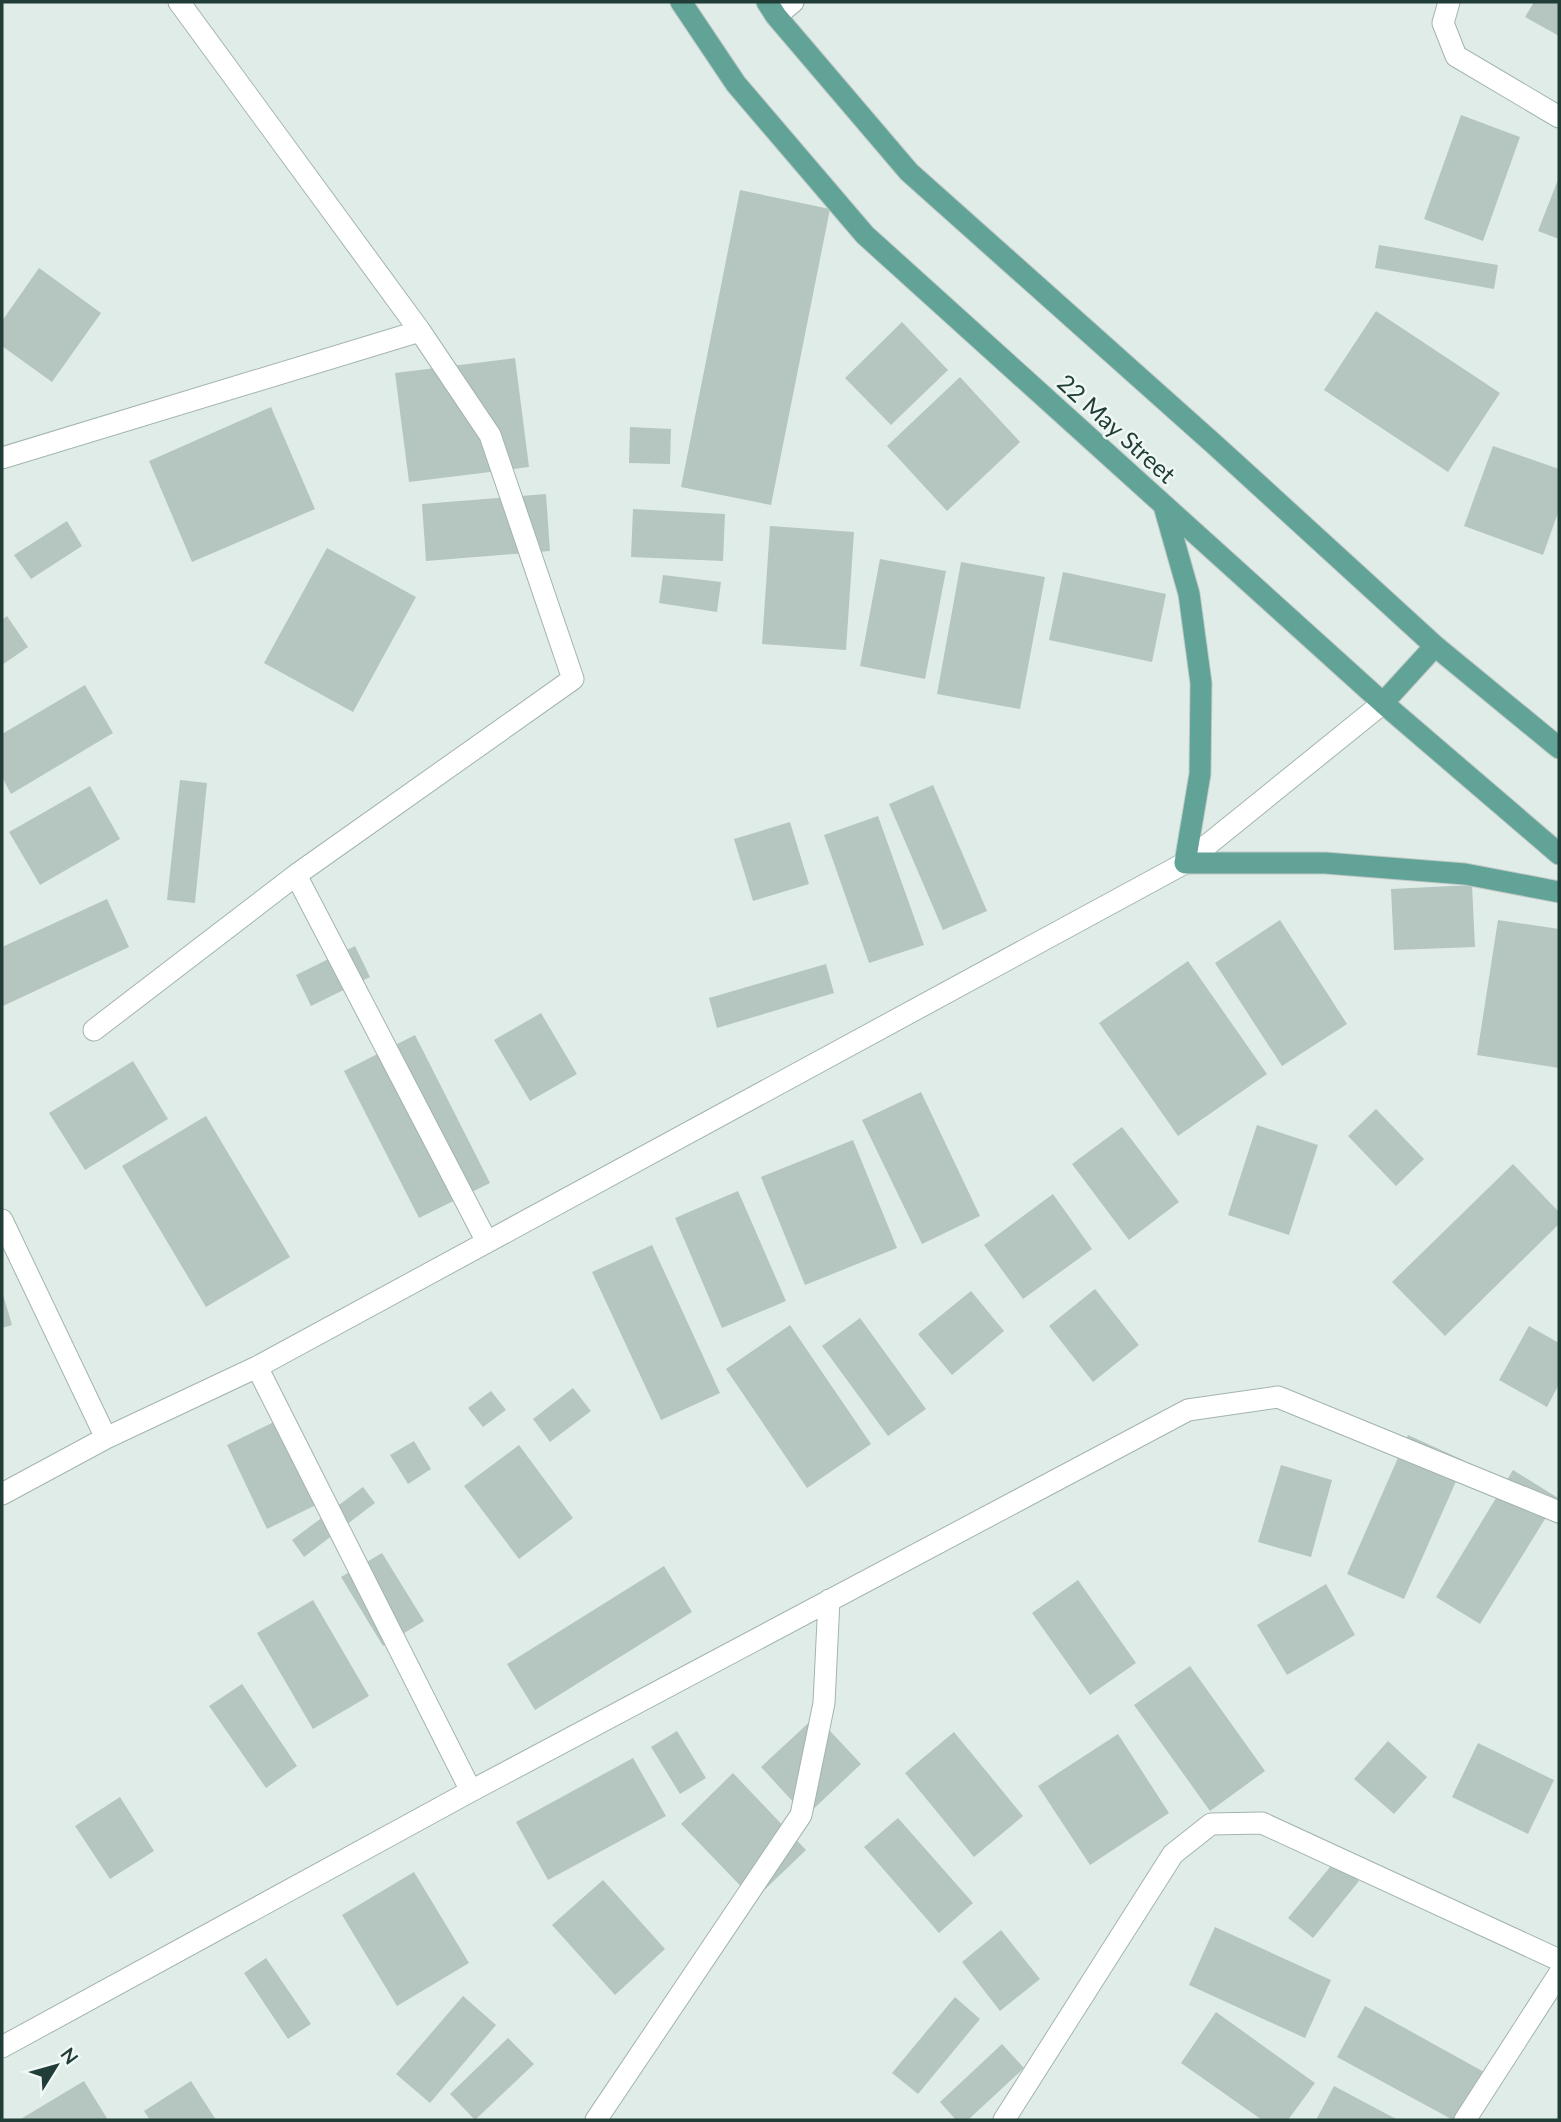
<svg xmlns="http://www.w3.org/2000/svg" width="1561" height="2122" font-family="Lato,sans-serif">
<rect width="100%" height="100%" fill="#e0ece7"/>
<!-- building -->
<path fill="#b5c6c0" d="M 1534,2 L 1559,2 L 1559,36 L 1525,17 Z
M 1461,115 L 1520,137 L 1483,241 L 1424,219 Z
M 1559,177 L 1559,239 L 1538,231 Z
M 740,190 L 830,209 L 771,505 L 681,487 Z
M 1379,245 L 1498,265 L 1494,289 L 1375,268 Z
M 39,268 L 101,313 L 52,382 L 2,346 L 2,321 Z
M 1376,311 L 1500,393 L 1448,472 L 1324,390 Z
M 902,322 L 948,370 L 891,425 L 845,378 Z
M 515,358 L 529,467 L 409,482 L 395,373 Z
M 960,377 L 1020,442 L 947,511 L 887,446 Z
M 271,407 L 315,509 L 192,562 L 149,461 Z
M 630,427 L 671,429 L 670,464 L 629,463 Z
M 1493,446 L 1559,469 L 1559,510 L 1543,555 L 1464,526 Z
M 546,494 L 550,551 L 426,561 L 422,504 Z
M 633,509 L 725,514 L 723,561 L 631,557 Z
M 67,521 L 82,546 L 31,579 L 14,555 Z
M 770,526 L 854,532 L 846,650 L 762,644 Z
M 327,548 L 416,597 L 353,712 L 264,663 Z
M 880,559 L 946,571 L 925,679 L 860,666 Z
M 961,562 L 1045,577 L 1020,709 L 937,694 Z
M 1063,572 L 1166,594 L 1152,662 L 1049,640 Z
M 663,575 L 721,582 L 717,612 L 659,603 Z
M 7,616 L 28,647 L 2,665 L 2,620 Z
M 85,685 L 113,733 L 11,794 L 2,777 L 2,734 Z
M 180,780 L 207,783 L 195,903 L 167,900 Z
M 933,785 L 987,911 L 943,930 L 889,804 Z
M 90,786 L 120,839 L 40,885 L 9,832 Z
M 878,816 L 924,945 L 869,963 L 824,835 Z
M 790,822 L 809,884 L 753,901 L 734,839 Z
M 1472,885 L 1475,947 L 1394,950 L 1391,889 Z
M 107,899 L 129,947 L 3,1006 L 2,947 Z
M 1280,920 L 1347,1024 L 1282,1066 L 1215,963 Z
M 1498,920 L 1559,929 L 1559,1068 L 1477,1055 Z
M 355,946 L 370,977 L 311,1006 L 296,975 Z
M 1188,961 L 1267,1074 L 1178,1136 L 1099,1023 Z
M 826,964 L 834,993 L 717,1028 L 709,998 Z
M 541,1013 L 577,1074 L 530,1101 L 494,1040 Z
M 415,1035 L 490,1183 L 419,1218 L 344,1071 Z
M 133,1061 L 168,1119 L 85,1170 L 49,1113 Z
M 921,1092 L 980,1216 L 922,1244 L 862,1120 Z
M 1376,1109 L 1424,1159 L 1396,1186 L 1348,1136 Z
M 206,1116 L 290,1257 L 206,1307 L 122,1166 Z
M 1257,1125 L 1318,1145 L 1289,1235 L 1228,1215 Z
M 1122,1127 L 1179,1202 L 1129,1240 L 1072,1164 Z
M 853,1140 L 897,1248 L 805,1285 L 761,1177 Z
M 1513,1164 L 1559,1212 L 1559,1224 L 1445,1336 L 1392,1282 Z
M 738,1191 L 786,1301 L 722,1328 L 675,1218 Z
M 1053,1194 L 1092,1249 L 1023,1299 L 984,1245 Z
M 652,1245 L 720,1393 L 661,1420 L 592,1272 Z
M 1095,1289 L 1139,1345 L 1093,1382 L 1049,1326 Z
M 2,1291 L 12,1325 L 2,1328 Z
M 971,1291 L 1004,1331 L 952,1375 L 918,1334 Z
M 860,1318 L 926,1409 L 888,1436 L 822,1346 Z
M 790,1325 L 871,1444 L 807,1488 L 726,1369 Z
M 1529,1326 L 1559,1343 L 1559,1384 L 1547,1407 L 1499,1380 Z
M 573,1388 L 591,1411 L 550,1442 L 533,1419 Z
M 491,1391 L 506,1410 L 483,1427 L 468,1408 Z
M 278,1420 L 320,1503 L 267,1529 L 227,1445 Z
M 1408,1435 L 1465,1461 L 1404,1599 L 1347,1574 Z
M 414,1441 L 431,1469 L 408,1484 L 390,1455 Z
M 519,1445 L 573,1518 L 519,1559 L 464,1486 Z
M 1281,1465 L 1332,1480 L 1311,1557 L 1258,1542 Z
M 1513,1470 L 1558,1498 L 1480,1624 L 1436,1597 Z
M 363,1487 L 375,1503 L 304,1557 L 292,1540 Z
M 382,1553 L 424,1621 L 383,1646 L 341,1577 Z
M 664,1566 L 692,1612 L 535,1710 L 507,1664 Z
M 1078,1580 L 1136,1663 L 1090,1695 L 1032,1613 Z
M 1326,1584 L 1355,1635 L 1287,1675 L 1257,1625 Z
M 313,1600 L 369,1696 L 313,1729 L 257,1633 Z
M 1190,1666 L 1265,1771 L 1210,1811 L 1134,1705 Z
M 242,1684 L 297,1766 L 266,1788 L 209,1706 Z
M 816,1716 L 861,1764 L 806,1816 L 761,1767 Z
M 677,1731 L 706,1778 L 680,1794 L 651,1747 Z
M 954,1732 L 1023,1816 L 974,1857 L 905,1773 Z
M 1118,1734 L 1169,1813 L 1090,1865 L 1038,1786 Z
M 1388,1741 L 1427,1777 L 1394,1814 L 1354,1779 Z
M 1478,1743 L 1554,1780 L 1528,1834 L 1452,1797 Z
M 633,1758 L 666,1816 L 548,1880 L 516,1822 Z
M 733,1773 L 806,1850 L 754,1900 L 681,1824 Z
M 120,1797 L 154,1851 L 110,1879 L 75,1826 Z
M 898,1818 L 973,1903 L 939,1933 L 864,1847 Z
M 1335,1861 L 1359,1881 L 1313,1938 L 1288,1918 Z
M 414,1872 L 469,1963 L 397,2006 L 342,1915 Z
M 603,1880 L 665,1949 L 615,1995 L 552,1925 Z
M 1215,1927 L 1331,1980 L 1305,2038 L 1189,1985 Z
M 1001,1930 L 1040,1979 L 1000,2011 L 962,1962 Z
M 266,1958 L 311,2024 L 288,2039 L 244,1973 Z
M 463,1996 L 496,2025 L 430,2103 L 396,2074 Z
M 955,1997 L 980,2019 L 918,2094 L 892,2073 Z
M 1365,2006 L 1484,2072 L 1458,2120 L 1453,2120 L 1337,2057 Z
M 1216,2012 L 1315,2083 L 1288,2120 L 1262,2120 L 1181,2063 Z
M 508,2038 L 534,2064 L 475,2120 L 450,2094 Z
M 1002,2044 L 1024,2068 L 968,2120 L 956,2120 L 940,2102 Z
M 84,2081 L 108,2120 L 19,2120 Z
M 191,2081 L 216,2120 L 150,2120 L 144,2111 Z
M 1334,2086 L 1398,2120 L 1316,2120 Z"/>
<g fill="none" stroke-linecap="round" stroke-linejoin="round">
<!-- minor casing -->
<g stroke="#a3b4af" stroke-width="23">
<path id="minor" d="M 1449,2 L 1443,23 L 1456,56 L 1559,117
M 776,16 L 793,2
M 2,458 L 420,331
M 296,875 L 487,1242
M 94,1030 L 296,875 L 573,679 L 490,435 L 420,331 L 179,2
M 2,1220 L 106,1438
M 257,1367 L 471,1791
M 2,1494 L 106,1438 L 257,1367 L 1185,863 L 1383,703
M 2,2047 L 471,1791 L 1188,1410 L 1278,1397 L 1559,1512
M 596,2120 L 801,1815 L 824,1703 L 829,1600
M 1004,2120 L 1173,1854 L 1211,1824 L 1262,1823 L 1559,1960
M 1465,2120 L 1559,1974"/>
</g>
<!-- major casing -->
<g stroke="#c1c9c7" stroke-width="23">
<path id="major" d="M 681,2 L 736,84 L 865,235 L 1383,703 L 1559,854
M 767,2 L 776,16 L 909,172 L 1215,445 L 1435,646 L 1559,748
M 1164,506 L 1189,594 L 1201,683 L 1200,774 L 1185,863 L 1325,863 L 1465,874 L 1559,892
M 1383,703 L 1435,646"/>
</g>
<!-- minor -->
<use href="#minor" stroke="#fff" stroke-width="21"/>
<!-- major -->
<use href="#major" stroke="#62a397" stroke-width="21"/>
</g>
<g text-anchor="middle" dominant-baseline="central" stroke-width="5" stroke-linejoin="round" paint-order="stroke">
<!-- street labels -->
<g font-size="24" fill="#203d37" stroke="#f0f8f5">
<text transform="translate(1117 428) rotate(42)">22 May Street</text>
</g>
</g>
<!-- border -->
<rect width="1561" height="2122" fill="none" stroke="#203d37" stroke-width="7"/>
<!-- north arrow -->
<g transform="translate(56 2066) rotate(53)" stroke="#f0f8f5" stroke-width="5" paint-order="stroke">
<path d="M0-5L12 26L0 18L-12 26Z" fill="#203d37"/>
<text y="-10" font-size="19" font-weight="bold" text-anchor="middle" fill="#203d37">N</text>
</g>
</svg>
